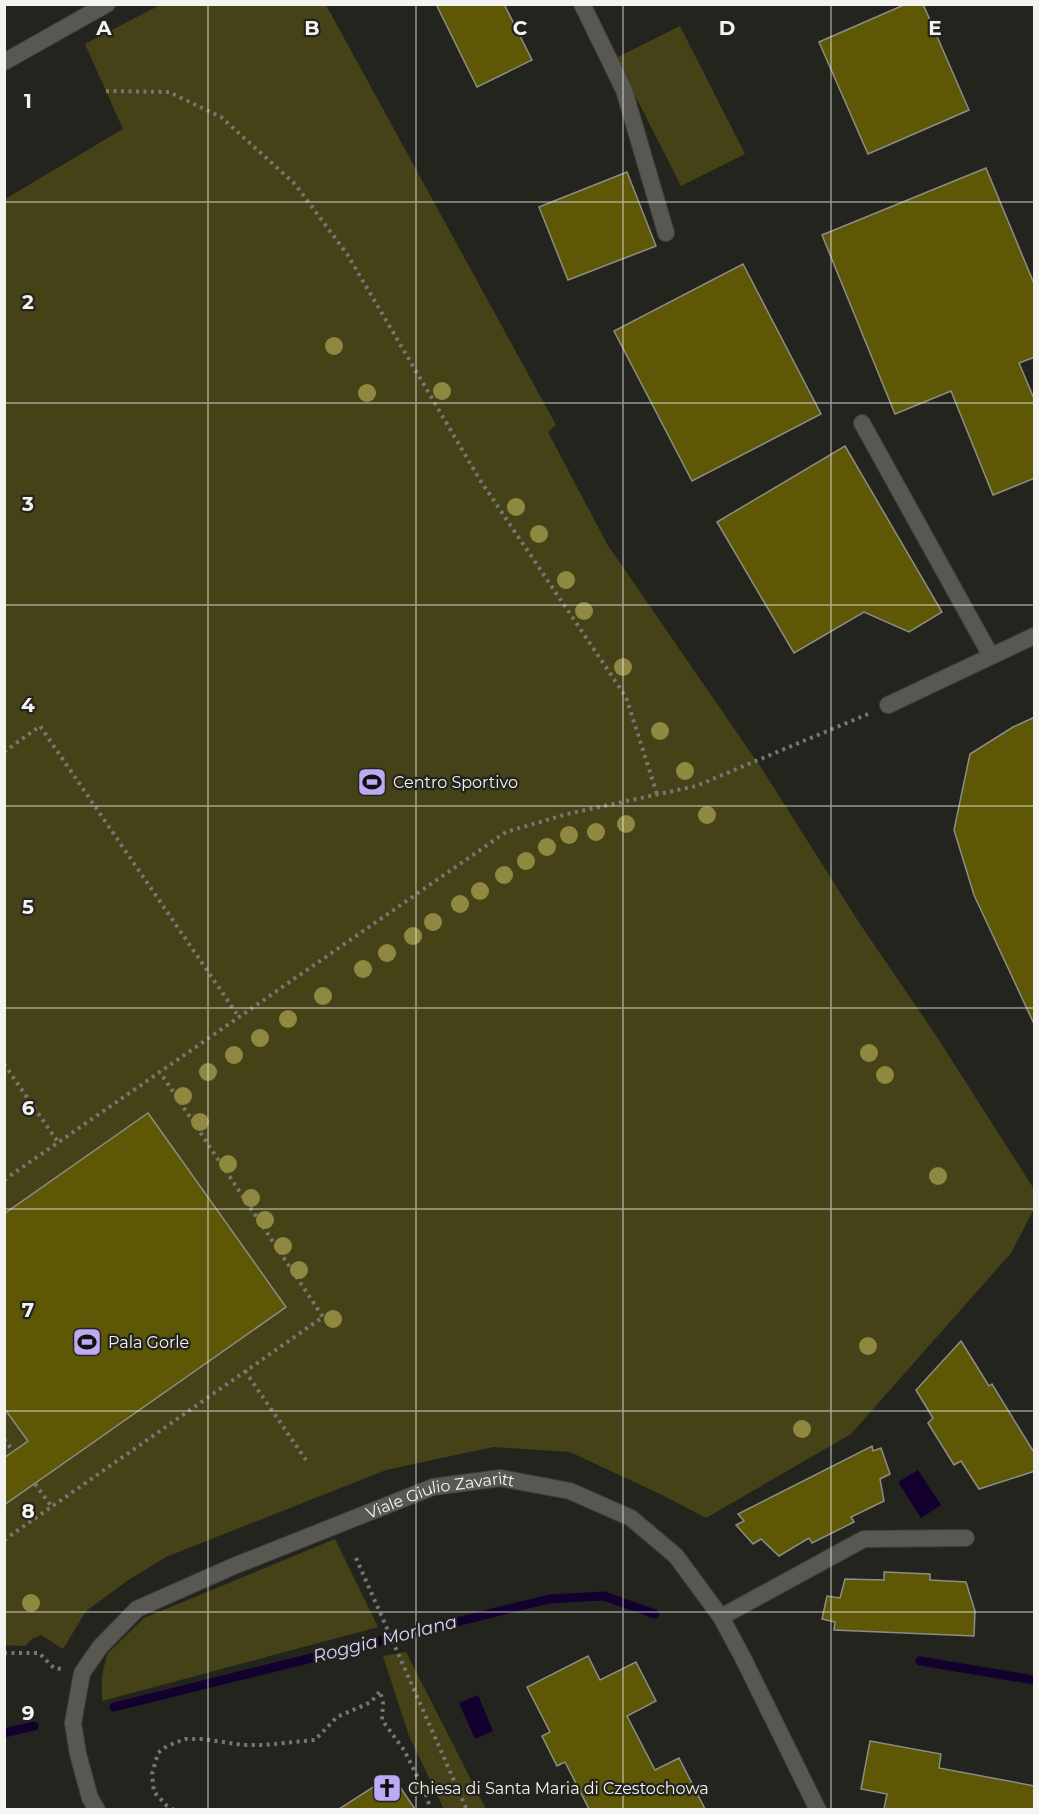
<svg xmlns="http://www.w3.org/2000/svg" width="1039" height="1814" font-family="Montserrat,sans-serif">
<rect width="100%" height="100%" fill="#24241f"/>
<!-- green -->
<path fill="#454218" d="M 160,5 L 326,5 L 556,425 L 548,432 L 607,544 L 764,772 L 858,921 L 935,1034 L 1034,1189 L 1034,1209 L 1011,1253 L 851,1434 L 706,1518 L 662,1495 L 570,1452 L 493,1447 L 386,1470 L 166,1557 L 127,1581 L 86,1611 L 63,1649 L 41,1635 L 32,1639 L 25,1646 L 5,1645 L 5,199 L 123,129 L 85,44 Z
M 680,26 L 745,154 L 681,186 L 616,58 Z
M 335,1539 L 378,1627 L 102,1701 L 102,1676 L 107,1654 L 144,1618 Z
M 406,1652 L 486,1809 L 444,1809 L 409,1736 L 383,1656 Z"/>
<!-- water -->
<path fill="#14002f" d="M 918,1470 L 941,1505 L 921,1518 L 898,1482 Z
M 478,1695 L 493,1731 L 475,1739 L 459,1703 Z"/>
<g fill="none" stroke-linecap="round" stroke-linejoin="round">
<!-- stream -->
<path stroke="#14002f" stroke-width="9" d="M 920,1661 L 1034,1680
M 114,1707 L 549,1599 L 604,1596 L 655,1614
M 4,1733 L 34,1726"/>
</g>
<!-- building -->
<path fill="#5d5706" stroke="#8d8d87" stroke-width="1.5" d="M 436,4 L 504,4 L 532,60 L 477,87 Z
M 906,4 L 923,4 L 969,110 L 868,154 L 819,42 Z
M 986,168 L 1035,286 L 1035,357 L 1019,363 L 1035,401 L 1035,478 L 993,495 L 951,391 L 895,414 L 822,235 Z
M 627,172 L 656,246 L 568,280 L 539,207 Z
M 743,264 L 821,414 L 692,481 L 614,331 Z
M 845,446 L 942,612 L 909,632 L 864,612 L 794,653 L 717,522 Z
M 1035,717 L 1035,1026 L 974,895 L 954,830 L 970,754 L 1013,727 Z
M 148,1113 L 286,1307 L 4,1505 L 4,1458 L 28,1441 L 4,1408 L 4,1214 Z
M 961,1341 L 989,1386 L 992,1384 L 1035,1454 L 1035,1471 L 979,1489 L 961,1461 L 954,1465 L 928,1423 L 933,1418 L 916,1390 Z
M 872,1446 L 873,1451 L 881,1448 L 890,1474 L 880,1479 L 884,1501 L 851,1517 L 854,1522 L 812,1543 L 809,1538 L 779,1556 L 761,1539 L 753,1544 L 736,1525 L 744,1521 L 738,1514 Z
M 884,1572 L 930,1574 L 930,1580 L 966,1582 L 975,1611 L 974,1636 L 834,1630 L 835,1622 L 822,1619 L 827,1596 L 840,1598 L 845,1579 L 884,1580 Z
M 588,1656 L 600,1680 L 636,1662 L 656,1701 L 627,1716 L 655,1770 L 679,1758 L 705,1809 L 589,1809 L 565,1762 L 557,1766 L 542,1736 L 550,1732 L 527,1687 Z
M 870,1741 L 941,1754 L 939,1768 L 1035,1786 L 1035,1809 L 884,1809 L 887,1794 L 861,1789 Z
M 392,1775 L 415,1809 L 339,1809 Z"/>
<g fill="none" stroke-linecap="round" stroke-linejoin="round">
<!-- service casing -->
<g stroke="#40403c" stroke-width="18">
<path id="service" d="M 582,4 L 624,90 L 666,233
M 862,423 L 991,656
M 721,1617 L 864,1539 L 966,1538"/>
</g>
<!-- minor casing -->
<g stroke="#40403c" stroke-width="18">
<g id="minor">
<path d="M 888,705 L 1034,636"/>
<path id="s1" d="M 97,1810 L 90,1798 L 78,1754 L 73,1723 L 82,1673 L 100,1647 L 137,1609 L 234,1566 L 433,1487 L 500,1478 L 570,1491 L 631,1518 L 676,1556 L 721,1617 L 743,1658 L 818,1810"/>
</g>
</g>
<!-- tertiary casing -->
<g stroke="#40403c" stroke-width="18">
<path id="tertiary" d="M 4,62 L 107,4"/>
</g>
<!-- path -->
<path stroke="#767672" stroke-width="4" stroke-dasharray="3 4.5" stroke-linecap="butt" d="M 106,91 L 169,92 L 221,117 L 295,184 L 347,254 L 480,480 L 626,697 L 657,794
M 4,752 L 40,726 L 239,1017
M 4,1064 L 58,1142
M 4,1180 L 506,832 L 567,814 L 696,786 L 868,714
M 245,1371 L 306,1460
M 4,1439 L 14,1452
M 35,1484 L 52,1507
M 4,1540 L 323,1317 L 160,1072
M 356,1558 L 467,1810
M 4,1653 L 39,1653 L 54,1668 L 61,1669
M 174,1810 L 167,1806 L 154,1792 L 152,1774 L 158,1753 L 167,1746 L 185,1739 L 203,1739 L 243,1745 L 263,1745 L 315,1740 L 337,1717 L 371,1702 L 380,1691 L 383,1703 L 382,1720 L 404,1750 L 425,1792 L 431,1810"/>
<!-- service -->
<use href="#service" stroke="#585751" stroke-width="16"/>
<!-- minor -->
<use href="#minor" stroke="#585751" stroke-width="16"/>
<!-- tertiary -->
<use href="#tertiary" stroke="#585751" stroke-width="16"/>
</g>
<!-- trees -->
<g fill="#8e8841">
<circle cx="334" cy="346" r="9"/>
<circle cx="442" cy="391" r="9"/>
<circle cx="367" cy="393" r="9"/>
<circle cx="516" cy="507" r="9"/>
<circle cx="539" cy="534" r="9"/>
<circle cx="566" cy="580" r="9"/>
<circle cx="584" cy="611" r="9"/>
<circle cx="623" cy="667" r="9"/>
<circle cx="660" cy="731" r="9"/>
<circle cx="685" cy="771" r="9"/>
<circle cx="707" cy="815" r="9"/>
<circle cx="626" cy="824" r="9"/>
<circle cx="596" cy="832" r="9"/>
<circle cx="569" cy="835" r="9"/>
<circle cx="547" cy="847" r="9"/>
<circle cx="526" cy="861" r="9"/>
<circle cx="504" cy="875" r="9"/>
<circle cx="480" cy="891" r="9"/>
<circle cx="460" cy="904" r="9"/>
<circle cx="433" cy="922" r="9"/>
<circle cx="413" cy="936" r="9"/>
<circle cx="387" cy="953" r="9"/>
<circle cx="363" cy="969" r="9"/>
<circle cx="323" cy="996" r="9"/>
<circle cx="288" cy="1019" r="9"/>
<circle cx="260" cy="1038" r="9"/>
<circle cx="869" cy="1053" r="9"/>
<circle cx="234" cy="1055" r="9"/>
<circle cx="208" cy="1072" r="9"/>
<circle cx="885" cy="1075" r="9"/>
<circle cx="183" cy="1096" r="9"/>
<circle cx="200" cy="1122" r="9"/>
<circle cx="228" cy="1164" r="9"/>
<circle cx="938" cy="1176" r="9"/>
<circle cx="251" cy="1198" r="9"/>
<circle cx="265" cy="1220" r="9"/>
<circle cx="283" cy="1246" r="9"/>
<circle cx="299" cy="1270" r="9"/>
<circle cx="333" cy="1319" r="9"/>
<circle cx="868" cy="1346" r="9"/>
<circle cx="802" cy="1429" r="9"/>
<circle cx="31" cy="1603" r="9"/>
</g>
<!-- grid -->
<path fill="none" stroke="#f4f3f0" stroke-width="1.5" stroke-opacity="0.55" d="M 208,4 L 208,1810M 416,4 L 416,1810M 623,4 L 623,1810M 831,4 L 831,1810M 4,202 L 1034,202M 4,403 L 1034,403M 4,605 L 1034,605M 4,806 L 1034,806M 4,1008 L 1034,1008M 4,1209 L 1034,1209M 4,1411 L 1034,1411M 4,1612 L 1034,1612"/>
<!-- icons -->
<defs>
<g id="stadium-square" transform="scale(1.5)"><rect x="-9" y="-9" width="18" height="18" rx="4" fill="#bea9f4" stroke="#24241f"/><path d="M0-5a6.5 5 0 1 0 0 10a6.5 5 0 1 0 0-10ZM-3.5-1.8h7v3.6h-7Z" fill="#111"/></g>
<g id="church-square" transform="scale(1.5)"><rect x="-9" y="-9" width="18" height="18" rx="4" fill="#bea9f4" stroke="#24241f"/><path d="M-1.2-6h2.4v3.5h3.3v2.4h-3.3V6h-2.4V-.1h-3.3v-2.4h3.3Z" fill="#111"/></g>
</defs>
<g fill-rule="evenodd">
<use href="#stadium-square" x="372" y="782"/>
<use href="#stadium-square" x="87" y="1342"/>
<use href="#church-square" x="387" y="1788"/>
</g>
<g text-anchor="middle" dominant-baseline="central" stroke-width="4.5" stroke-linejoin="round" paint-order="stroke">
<!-- poi labels -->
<g font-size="16" fill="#f4f3f0" stroke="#24241f" text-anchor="start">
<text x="393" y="782">Centro Sportivo</text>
<text x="108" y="1342">Pala Gorle</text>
<text x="408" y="1788">Chiesa di Santa Maria di Czestochowa</text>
</g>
<!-- street labels -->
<g font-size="16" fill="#f4f3f0" stroke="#24241f">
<text stroke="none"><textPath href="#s1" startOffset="552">Viale Giulio Zavaritt</textPath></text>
</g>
<!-- water labels -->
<g font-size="18" font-style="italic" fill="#dfd5ff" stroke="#24241f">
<text transform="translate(385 1639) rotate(-14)">Roggia Morlana</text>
</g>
</g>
<g font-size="20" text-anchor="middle" font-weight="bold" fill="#f4f3f0" stroke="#24241f" stroke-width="4.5" stroke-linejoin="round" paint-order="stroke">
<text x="104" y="35">A</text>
<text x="312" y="35">B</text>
<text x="520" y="35">C</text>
<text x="727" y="35">D</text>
<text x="935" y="35">E</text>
<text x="28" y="108">1</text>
<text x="28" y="309">2</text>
<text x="28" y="511">3</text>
<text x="28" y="712">4</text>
<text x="28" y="914">5</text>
<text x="28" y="1115">6</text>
<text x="28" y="1317">7</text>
<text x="28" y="1518">8</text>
<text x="28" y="1720">9</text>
</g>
<!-- border -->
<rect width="1039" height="1814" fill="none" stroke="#f4f3f0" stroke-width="12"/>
</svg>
